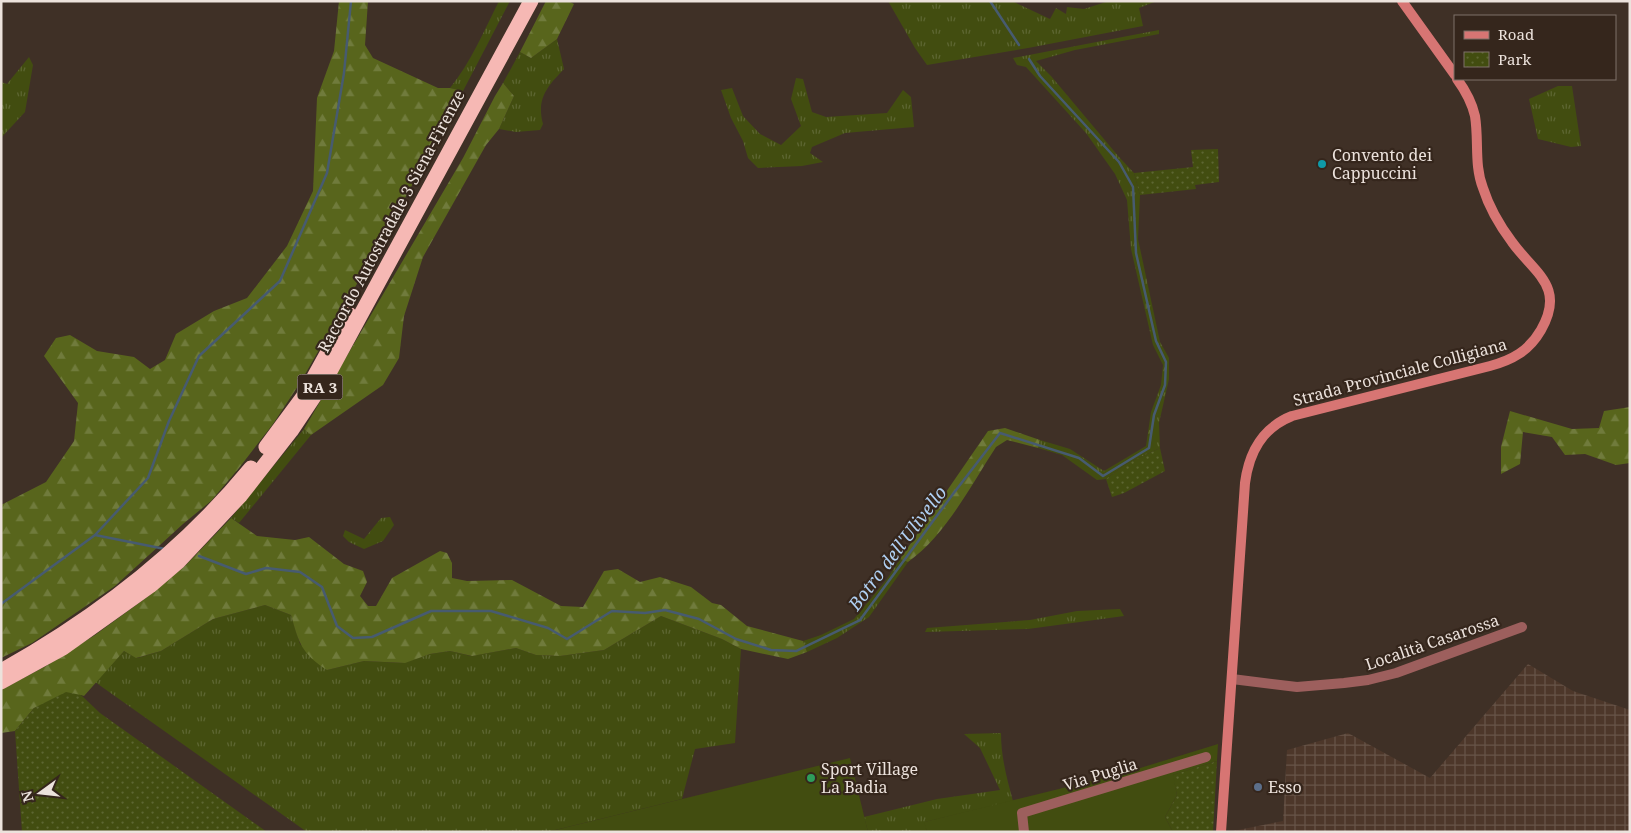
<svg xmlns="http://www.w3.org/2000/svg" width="1631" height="833" font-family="'Noto Serif',serif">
<defs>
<pattern id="industrial-grid" width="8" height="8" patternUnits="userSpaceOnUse" patternTransform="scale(1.25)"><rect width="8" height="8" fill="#4d372a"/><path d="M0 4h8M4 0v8" fill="none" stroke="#675448"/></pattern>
<pattern id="grass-tufts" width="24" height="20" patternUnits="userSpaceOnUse" patternTransform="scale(1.25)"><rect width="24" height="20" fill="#424d10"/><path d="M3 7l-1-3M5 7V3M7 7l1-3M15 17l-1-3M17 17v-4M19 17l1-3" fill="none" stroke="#5d6632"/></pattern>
<pattern id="forest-firs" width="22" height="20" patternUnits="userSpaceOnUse" patternTransform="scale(1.25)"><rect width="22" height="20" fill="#58651c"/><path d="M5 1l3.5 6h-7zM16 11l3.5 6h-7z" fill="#707b3c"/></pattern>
<pattern id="park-dots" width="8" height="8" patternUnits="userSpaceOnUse" patternTransform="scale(1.25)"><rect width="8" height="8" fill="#424d10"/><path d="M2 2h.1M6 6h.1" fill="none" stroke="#5d6632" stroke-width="1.8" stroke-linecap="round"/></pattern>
</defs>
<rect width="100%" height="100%" fill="#3f3026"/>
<!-- industrial -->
<path fill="url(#industrial-grid)" d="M 1528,664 L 1573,691 L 1630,710 L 1630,832 L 1228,832 L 1283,821 L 1287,750 L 1348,733 L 1430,778 Z"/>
<!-- grass -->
<path fill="url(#grass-tufts)" d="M 499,1 L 510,1 L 463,91 L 450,88 C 471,62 484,31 499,1 Z
M 888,1 L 1012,1 L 1050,19 L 1056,8 L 1066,14 L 1067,7 L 1084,9 L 1109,1 L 1157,1 L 1139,8 L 1143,26 L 1028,48 L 927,65 L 915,48 Z
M 1159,30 L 1159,34 L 1075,50 L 1036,61 L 1051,76 L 1119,157 L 1134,173 L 1140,195 L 1138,239 L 1160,342 L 1169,358 L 1169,379 L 1159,423 L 1160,448 L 1126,464 L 1106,479 L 1097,480 L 1062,455 L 1038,448 L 1040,440 L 1070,449 L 1104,471 L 1146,446 L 1151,412 L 1161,385 L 1163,365 L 1153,345 L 1131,249 L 1127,200 L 1115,174 L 1086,133 L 1026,67 L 1017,65 L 1013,58 Z
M 557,39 L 564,69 C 548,86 536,98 543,124 L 540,130 L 516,132 L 499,129 L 514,96 L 503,83 L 520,52 L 531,58 Z
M 29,57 L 33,65 L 25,112 L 1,138 L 1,82 L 7,84 Z
M 796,78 L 803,79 L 812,112 L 826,117 L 887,113 L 903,90 L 911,97 L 914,127 L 845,133 L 812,147 L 810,153 L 823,162 L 802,166 L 758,168 L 748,158 L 743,141 L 731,118 L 721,90 L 732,88 L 743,116 L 760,134 L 781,145 L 801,126 L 791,99 Z
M 1558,86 L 1572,86 L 1581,146 L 1571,147 L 1538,139 L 1529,99 Z
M 304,429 L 311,435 L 239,523 L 231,518 Z
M 390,517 L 394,525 L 383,541 L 364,549 L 349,542 L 343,536 L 345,530 L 364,539 L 381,518 Z
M 900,559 L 908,562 L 869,617 L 837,638 L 807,652 L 803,641 L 821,635 L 854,619 L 887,579 Z
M 265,605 L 291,615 L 300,644 L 327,670 L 364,661 L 403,663 L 430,654 L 450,651 L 471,656 L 516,648 L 536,655 L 560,656 L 604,650 L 661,616 L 722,639 L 741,649 L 735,743 L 695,749 L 682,799 L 547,832 L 307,832 L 95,682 L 124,651 L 137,658 L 161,651 L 213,619 Z
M 1120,609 L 1124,616 L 1028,629 L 925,632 L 927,628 L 1030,620 L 1077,611 Z
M 1001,733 C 1001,757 1007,779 1013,801 L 925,822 L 927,832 L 868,832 L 864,817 L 937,799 L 1000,790 L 980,748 L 964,734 Z"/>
<!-- forest -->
<path fill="url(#forest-firs)" d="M 339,1 L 368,1 L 365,45 L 373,58 L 438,88 L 450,88 L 463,91 L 385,235 L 300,383 L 273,424 L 239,468 L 211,501 L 183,524 L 115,586 L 32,643 L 1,658 L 1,505 L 46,482 L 74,441 L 78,403 L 44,356 L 56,338 L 70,335 L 97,351 L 134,357 L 150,369 L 165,360 L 176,334 L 214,311 L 247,298 L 287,246 L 313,191 L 317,98 L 334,51 Z
M 546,1 L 568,1 L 574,4 L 557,39 L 531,58 L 520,52 Z
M 503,83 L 514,96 L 499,129 L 486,145 L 423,257 L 404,316 L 399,358 L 383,385 L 311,435 L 304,429 L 463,158 L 495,96 Z
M 1630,407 L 1630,463 L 1616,465 L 1585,454 L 1565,455 L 1552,437 L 1523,432 L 1520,464 L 1501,474 L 1501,447 L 1510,411 L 1572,429 L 1599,428 L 1604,411 Z
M 1005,428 L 1040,440 L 1038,448 L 1007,440 L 996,447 C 971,485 946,535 908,562 L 900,559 L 988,431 Z
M 231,518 L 257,536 L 295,540 L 309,537 L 344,564 L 363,571 L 367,582 L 360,596 L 368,606 L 376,606 L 392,578 L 440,551 L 447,553 L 452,563 L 452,578 L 467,581 L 512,580 L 561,606 L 583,607 L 604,571 L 618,569 L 640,582 L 660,577 L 691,587 L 712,603 L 721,605 L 747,626 L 803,641 L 807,652 L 788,659 L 741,649 L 722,639 L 661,616 L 604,650 L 560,656 L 536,655 L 516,648 L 472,656 L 450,651 L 430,654 L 405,663 L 364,661 L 327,670 C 301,653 299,643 291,615 L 265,605 L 213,619 L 161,651 L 136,658 L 124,651 L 84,696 L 81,695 L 34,708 L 15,731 L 1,733 L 1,690 L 46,666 L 95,635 L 150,595 L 186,565 Z"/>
<!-- park -->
<path fill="url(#park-dots)" d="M 1218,149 L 1219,182 L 1195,185 L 1196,189 L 1140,195 L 1134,173 L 1193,167 L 1191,150 Z
M 1160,448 L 1165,471 L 1124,493 L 1112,497 L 1106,479 L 1126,464 Z
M 66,692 L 81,695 L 100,713 L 267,832 L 22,832 L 15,731 L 34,708 Z
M 1217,761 L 1213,832 L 1173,832 L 1165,817 L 1177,795 L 1172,775 Z"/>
<!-- pitch -->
<path fill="#424d10" d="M 1218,744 L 1217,761 L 1173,775 L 1177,795 L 1165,817 L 1173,832 L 927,832 L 924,822 L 1124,773 Z
M 850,758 L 868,832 L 547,832 Z"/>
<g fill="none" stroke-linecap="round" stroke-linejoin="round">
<!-- stream -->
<path stroke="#475b70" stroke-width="2.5" d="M 990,1 L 1019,45
M 95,535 L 165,549
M 199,556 L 246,574 L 266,568 L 300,572 L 322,587 L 337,626 L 353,638 L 372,637 L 431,611 L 491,611 L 548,628 L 567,639 L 612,611 L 645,613 L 665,610 L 699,619 L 736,639 L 771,650 L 796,651 L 860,620 L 953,494 L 1000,433 L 1079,458 L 1103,476 L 1149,448 L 1154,415 L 1165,385 L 1166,362 L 1156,341 L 1136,253 L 1133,187 L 1119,162 L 1040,76 L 1029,59
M 1,604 L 95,535 L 148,478 L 169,421 L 199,356 L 280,281 L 327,173 L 344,73 L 351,1"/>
<!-- minor -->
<path stroke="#9d5f5d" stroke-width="10" d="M 1232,679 L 1297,687 L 1344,683 L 1368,680 L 1396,673 L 1522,627
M 1024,832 L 1022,813 L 1206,757"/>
<!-- secondary -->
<path stroke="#d77573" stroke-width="10" d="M 1402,1 L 1455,75
M 1221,832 L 1245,483 C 1249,452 1262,428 1292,416 L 1490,366 C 1512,360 1529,351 1541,330 C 1566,286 1534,273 1512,242 C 1500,226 1489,207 1483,188 C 1474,165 1479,141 1475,116 C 1472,103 1465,90 1457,79"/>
<!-- motorway -->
<path stroke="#f6b8b4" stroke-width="15" d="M 266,447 L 303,397 L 349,314
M 1,671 C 96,618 182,552 251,468
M 1,682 L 63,648 L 150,586 L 178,562 L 241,495 L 291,431 L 327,377 L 531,1"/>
</g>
<!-- markers -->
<circle fill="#0f9aa8" stroke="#35261c" stroke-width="2" cx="1322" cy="164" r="5"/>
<circle fill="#2e9e5b" stroke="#35261c" stroke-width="2" cx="811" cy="778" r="5"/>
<circle fill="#5c6f8a" stroke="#35261c" stroke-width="2" cx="1258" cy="787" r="5"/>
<g text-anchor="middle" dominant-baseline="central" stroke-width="4.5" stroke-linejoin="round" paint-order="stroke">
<!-- shield labels -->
<rect fill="#35261c" stroke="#b5aaa2" stroke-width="1" x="297.5" y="374.5" width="45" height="25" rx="4"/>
<g font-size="15" font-weight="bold" fill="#ece2dc">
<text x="320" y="387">RA 3</text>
</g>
<!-- poi labels -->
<g font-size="16" fill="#ece2dc" stroke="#35261c" text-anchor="start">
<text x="1332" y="155">Convento dei<tspan x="1332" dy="18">Cappuccini</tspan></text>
<text x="821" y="769">Sport Village<tspan x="821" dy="18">La Badia</tspan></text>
<text x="1268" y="787">Esso</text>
</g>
<!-- street labels -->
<g font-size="16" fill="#ece2dc" stroke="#35261c">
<text transform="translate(391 221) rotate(-62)">Raccordo Autostradale 3 Siena-Firenze</text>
<text transform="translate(1400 372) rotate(-15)">Strada Provinciale Colligiana</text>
<text transform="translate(1432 642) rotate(-19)">Località Casarossa</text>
<text transform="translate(1100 774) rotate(-17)">Via Puglia</text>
</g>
<!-- water labels -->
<g font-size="18" font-style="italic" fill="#afcff2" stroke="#35261c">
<text transform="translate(897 548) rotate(-53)">Botro dell'Ulivello</text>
</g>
</g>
<!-- border -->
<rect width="1631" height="833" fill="none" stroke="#ece2dc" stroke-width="5"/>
<!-- legend -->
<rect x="1454" y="15" width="162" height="65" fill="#35261c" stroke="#7e7169"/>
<rect x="1464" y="31" width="25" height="8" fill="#d77573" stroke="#7e7169"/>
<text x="1498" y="40" font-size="15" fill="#ece2dc">Road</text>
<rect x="1464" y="52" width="25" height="15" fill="url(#park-dots)" stroke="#7e7169"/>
<text x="1498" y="65" font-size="15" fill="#ece2dc">Park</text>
<!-- north arrow -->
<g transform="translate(40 793) rotate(255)" stroke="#35261c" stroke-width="4" paint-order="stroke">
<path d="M0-4L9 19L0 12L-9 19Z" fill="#ece2dc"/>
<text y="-8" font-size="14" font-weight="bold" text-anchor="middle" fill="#ece2dc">N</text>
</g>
</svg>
